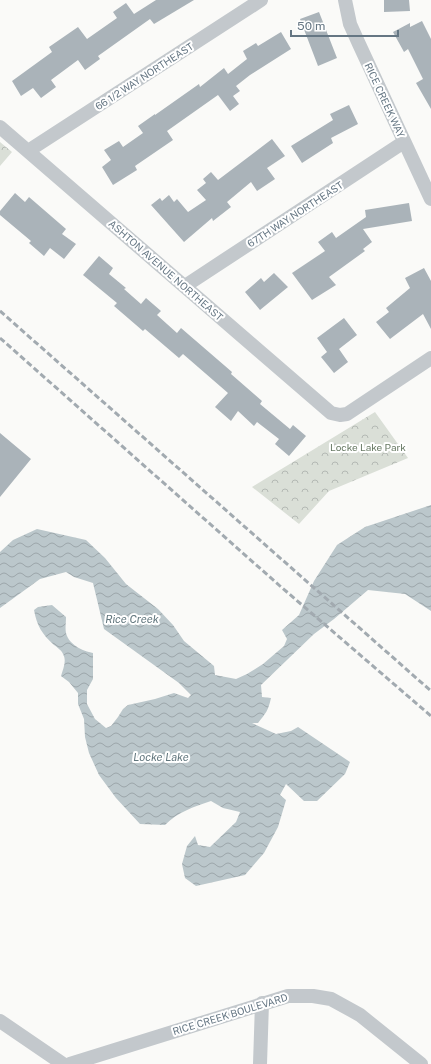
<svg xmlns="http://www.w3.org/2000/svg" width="431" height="1064" font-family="'Public Sans',sans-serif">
<defs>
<pattern id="park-crowns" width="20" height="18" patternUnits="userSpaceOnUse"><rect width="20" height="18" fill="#dadfd7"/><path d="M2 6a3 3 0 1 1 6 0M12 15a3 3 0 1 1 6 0" fill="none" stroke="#b4b9b4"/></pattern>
<pattern id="water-waves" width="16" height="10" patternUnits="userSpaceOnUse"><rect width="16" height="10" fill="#bbc7cb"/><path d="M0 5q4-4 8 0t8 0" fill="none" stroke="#9ca6aa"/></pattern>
</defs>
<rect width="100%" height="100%" fill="#fafaf8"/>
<!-- park -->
<path fill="url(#park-crowns)" d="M 0,142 L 12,152 L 0,166 Z
M 375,412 L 408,458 L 329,491 L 299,524 L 252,487 Z"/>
<!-- water -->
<path fill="url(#water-waves)" d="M 431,505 L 431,611 L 405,594 L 368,590 L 334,619 L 314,634 L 261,685 L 262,697 L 271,698 C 268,711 266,713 258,723 L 252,723 L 276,734 L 291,731 L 298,727 L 350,762 L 345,774 L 317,801 L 304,801 L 286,784 L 280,795 L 286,800 L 278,827 L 264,853 L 245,875 L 196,886 L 185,878 L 182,864 L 187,846 L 195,836 L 198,845 L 210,847 L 236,822 L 240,812 L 223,808 L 211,801 C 193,807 178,812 165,825 L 140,824 L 116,798 L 99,775 L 89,753 L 85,737 L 84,719 L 78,704 L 78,693 L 69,682 L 61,676 C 63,669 67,661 63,654 C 62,651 57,647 54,645 C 42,634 37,626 34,610 L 38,607 L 52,605 L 66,617 C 66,623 65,628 66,633 C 69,645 83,651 93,653 L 93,679 L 87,690 L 87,704 L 95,719 L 106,728 L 111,726 L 118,717 L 123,709 L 128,705 L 155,699 L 174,693 L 188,698 L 191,695 L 179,683 L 104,629 L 93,583 L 74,577 L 66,572 L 40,579 L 0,608 L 0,552 L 13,540 L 37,529 L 86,540 L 105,558 L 126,584 L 158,609 L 173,625 L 184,641 L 214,666 L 215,675 L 236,679 L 247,674 L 263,664 L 284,646 L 287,639 L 282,630 L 299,615 L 314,581 L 337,545 L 365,527 Z"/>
<!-- building -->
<path fill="#aab3b9" d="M 156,0 L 194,0 L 154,24 L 150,19 L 98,56 L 100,59 L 85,70 L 78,60 L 51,80 L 56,87 L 41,98 L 33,88 L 21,96 L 12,81 L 52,52 L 49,47 L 78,27 L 87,39 L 117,18 L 113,12 L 126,3 L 134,14 Z
M 384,0 L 409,0 L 410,11 L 384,12 Z
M 319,12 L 337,58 L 318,66 L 300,19 Z
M 422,21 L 431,39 L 431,109 L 416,83 L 423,79 L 408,49 L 404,52 L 393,32 L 410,23 L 410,27 Z
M 281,32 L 291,49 L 250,75 L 236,86 L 240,91 L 233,96 L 239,104 L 230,111 L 218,95 L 167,131 L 173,140 L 135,166 L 137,170 L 113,185 L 102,167 L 111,160 L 104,150 L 119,141 L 123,147 L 143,133 L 138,126 L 155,114 L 155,115 L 199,84 L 200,87 L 224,68 L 228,74 L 247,59 L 243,51 L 256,43 L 258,46 Z
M 349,105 L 358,124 L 331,138 L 333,143 L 302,163 L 291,146 L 333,120 L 330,114 Z
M 272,139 L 285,156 L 267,168 L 275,179 L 257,191 L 251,182 L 227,202 L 231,207 L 213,221 L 212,218 L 184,242 L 151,205 L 160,198 L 162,201 L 169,195 L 174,202 L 177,199 L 188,212 L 206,200 L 197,190 L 206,183 L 203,179 L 211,172 L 218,180 Z
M 15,193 L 25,202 L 29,197 L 66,229 L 62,234 L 76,244 L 64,259 L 50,248 L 44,256 L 29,243 L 31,241 L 0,215 L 0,211 Z
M 409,203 L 412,221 L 363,229 L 372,242 L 363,249 L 365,251 L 329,277 L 336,285 L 312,300 L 292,273 L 325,251 L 318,242 L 332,232 L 336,238 L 366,217 L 365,210 Z
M 99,256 L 113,268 L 109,274 L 126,288 L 124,289 L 141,304 L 146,298 L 161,311 L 157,315 L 177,333 L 181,328 L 232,372 L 231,374 L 262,401 L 260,404 L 290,429 L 293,425 L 306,436 L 289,456 L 275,444 L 279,439 L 257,422 L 254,426 L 238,411 L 231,421 L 215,407 L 228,393 L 183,354 L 179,358 L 145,329 L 143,331 L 114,306 L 117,303 L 83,275 Z
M 424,268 L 431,281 L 431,329 L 423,314 L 390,339 L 376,322 L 389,312 L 386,308 L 410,288 L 405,278 Z
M 274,273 L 288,287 L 260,310 L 245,292 L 261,278 L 264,282 Z
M 344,318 L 357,335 L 339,349 L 348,362 L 334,373 L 321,357 L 327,352 L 317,338 Z
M 0,433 L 31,459 L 0,497 Z"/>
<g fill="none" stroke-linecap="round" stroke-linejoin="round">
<!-- street -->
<path stroke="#c3c8cc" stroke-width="14" d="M 345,0 L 350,24 L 359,44 L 431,199
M 0,127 L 331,413 L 340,415 L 347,414 L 431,358
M 28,151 L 261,0
M 185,286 L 404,142
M 0,1021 L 63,1064
M 70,1064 L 288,996 L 313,996 L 331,999 L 360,1015 L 421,1064
M 260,1064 L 262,1003"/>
<!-- rail -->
<path stroke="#a2aab0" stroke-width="3" stroke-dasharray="6 3" stroke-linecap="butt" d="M 0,311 L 431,691
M 0,338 L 280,586 L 431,716"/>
</g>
<g text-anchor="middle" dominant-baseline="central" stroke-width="4" stroke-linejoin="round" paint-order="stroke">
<!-- street labels -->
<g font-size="10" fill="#657683" stroke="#fff">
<text transform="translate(144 76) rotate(-33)">66 1/2 WAY NORTHEAST</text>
<text transform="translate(385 100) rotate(65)">RICE CREEK WAY</text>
<text transform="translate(295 214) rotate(-33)">67TH WAY NORTHEAST</text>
<text transform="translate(166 270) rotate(41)">ASHTON AVENUE NORTHEAST</text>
<text transform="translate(230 1014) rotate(-17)">RICE CREEK BOULEVARD</text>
</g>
<!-- park labels -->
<g font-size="10" fill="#687a64" stroke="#fff">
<text x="368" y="447">Locke Lake Park</text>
</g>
<!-- water labels -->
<g font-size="11" font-style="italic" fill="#60757c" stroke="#fff">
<text x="132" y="619">Rice Creek</text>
<text x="161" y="757">Locke Lake</text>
</g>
</g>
<!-- scale -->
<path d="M291 30v6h107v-6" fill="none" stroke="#657683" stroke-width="2"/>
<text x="297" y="30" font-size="12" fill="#657683" stroke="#ffffff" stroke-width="3" paint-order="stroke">50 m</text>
</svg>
